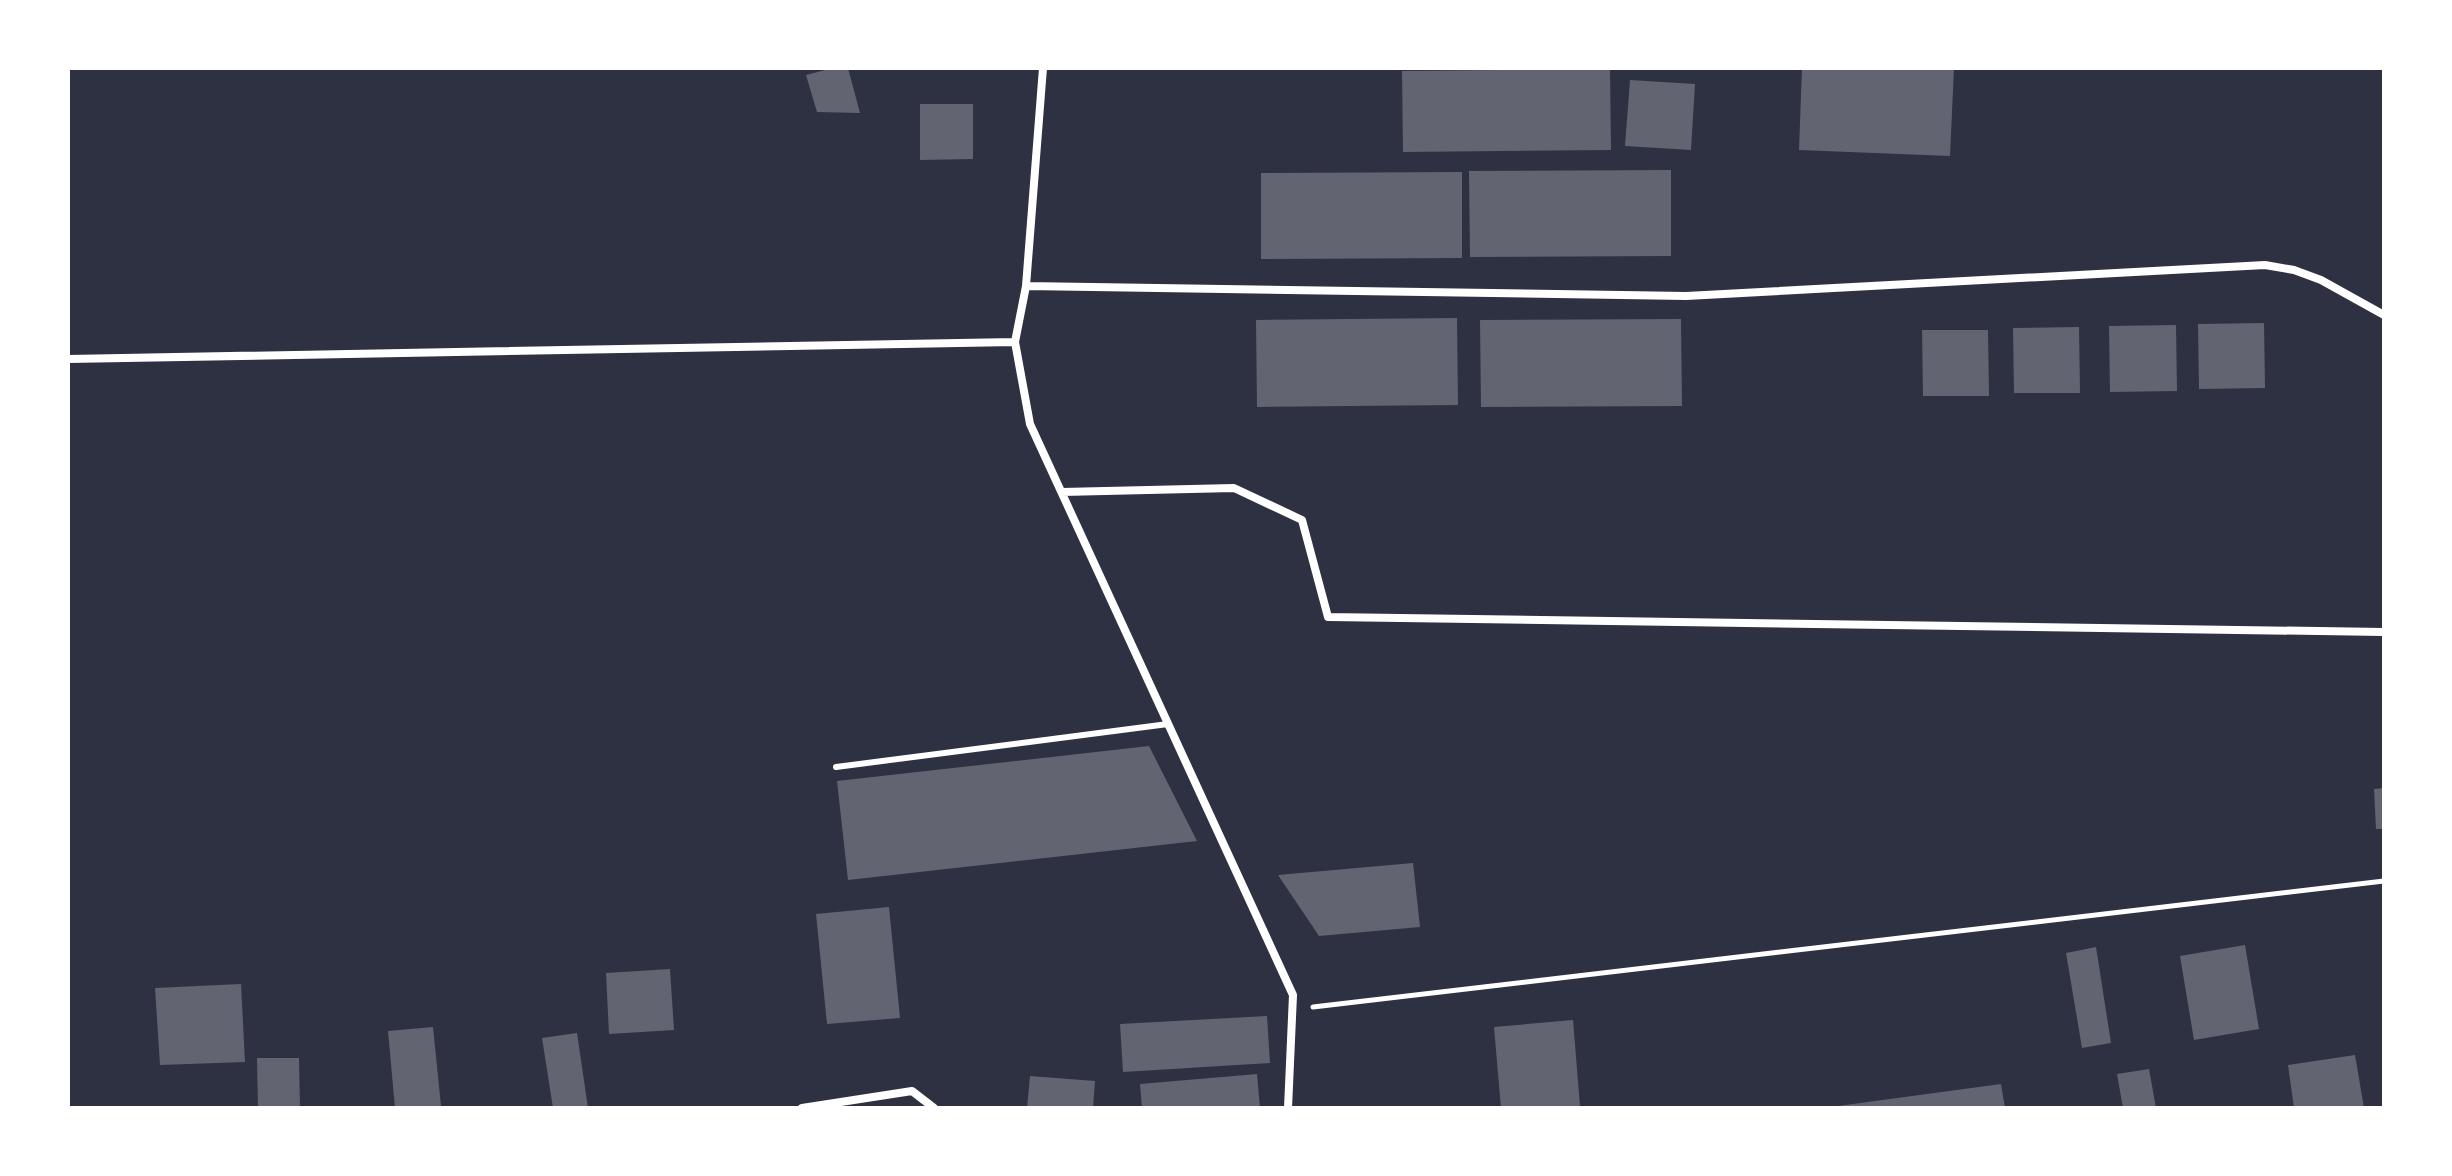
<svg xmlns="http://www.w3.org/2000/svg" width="2452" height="1176" font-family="Bitter,serif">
<rect width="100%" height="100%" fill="#2d3142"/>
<!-- building -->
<path fill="#626471" d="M 833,68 L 848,68 L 860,113 L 817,112 L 806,75 Z
M 1802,68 L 1954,68 L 1950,156 L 1799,150 Z
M 1610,69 L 1611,150 L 1403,152 L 1402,71 Z
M 1630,80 L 1695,84 L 1691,150 L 1625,146 Z
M 920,104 L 973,104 L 973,159 L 920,160 Z
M 1671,170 L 1671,256 L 1470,257 L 1469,171 Z
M 1462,172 L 1462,258 L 1261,259 L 1261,173 Z
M 1457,318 L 1458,405 L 1257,407 L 1256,320 Z
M 1681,319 L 1682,406 L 1481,407 L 1480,320 Z
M 2264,323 L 2265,388 L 2199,389 L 2198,324 Z
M 2176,325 L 2177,391 L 2110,392 L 2109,326 Z
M 2079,327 L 2080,393 L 2014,393 L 2013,328 Z
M 1922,330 L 1988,330 L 1989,396 L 1923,396 Z
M 1149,746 L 1197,841 L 848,880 L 837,781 Z
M 2384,788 L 2384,829 L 2376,829 L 2374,789 Z
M 1413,863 L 1420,927 L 1319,936 L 1278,875 Z
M 889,907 L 900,1018 L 827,1024 L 816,914 Z
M 2245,945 L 2259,1029 L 2194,1040 L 2180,956 Z
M 2096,947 L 2111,1043 L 2082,1048 L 2066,953 Z
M 670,969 L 674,1030 L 609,1034 L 606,973 Z
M 241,984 L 245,1062 L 160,1065 L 155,988 Z
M 1267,1016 L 1270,1063 L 1123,1072 L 1120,1024 Z
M 1573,1020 L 1580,1106 L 1501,1108 L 1494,1027 Z
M 433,1027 L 441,1106 L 395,1108 L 388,1031 Z
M 577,1033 L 588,1108 L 553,1108 L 542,1038 Z
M 2355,1055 L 2364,1108 L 2294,1108 L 2288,1065 Z
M 257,1058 L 299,1058 L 300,1108 L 258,1108 Z
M 2149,1069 L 2156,1108 L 2123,1108 L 2117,1074 Z
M 1257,1074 L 1260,1108 L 1142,1108 L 1140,1084 Z
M 1030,1076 L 1095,1081 L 1093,1108 L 1027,1108 Z
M 2001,1084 L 2005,1108 L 1838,1108 L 1838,1106 Z"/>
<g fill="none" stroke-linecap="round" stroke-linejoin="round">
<!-- path -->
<path stroke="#fff" stroke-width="5" d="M 1313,1007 L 2384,881"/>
<!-- service -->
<path stroke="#fff" stroke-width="6" d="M 836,767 L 1168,724"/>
<!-- minor -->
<path stroke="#fff" stroke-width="8" d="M 1043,68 L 1026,286 L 1015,342 L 1030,424 L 1293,995 L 1288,1108
M 1026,286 L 1686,296 L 2265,265 L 2294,270 L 2321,280 L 2384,315
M 68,359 L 1015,342
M 1062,492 L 1234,488 L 1302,520 L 1328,617 L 2384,632
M 802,1108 L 912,1091 L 934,1108"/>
</g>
<!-- border -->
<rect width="2452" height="1176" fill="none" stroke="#ffffff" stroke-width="140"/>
</svg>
